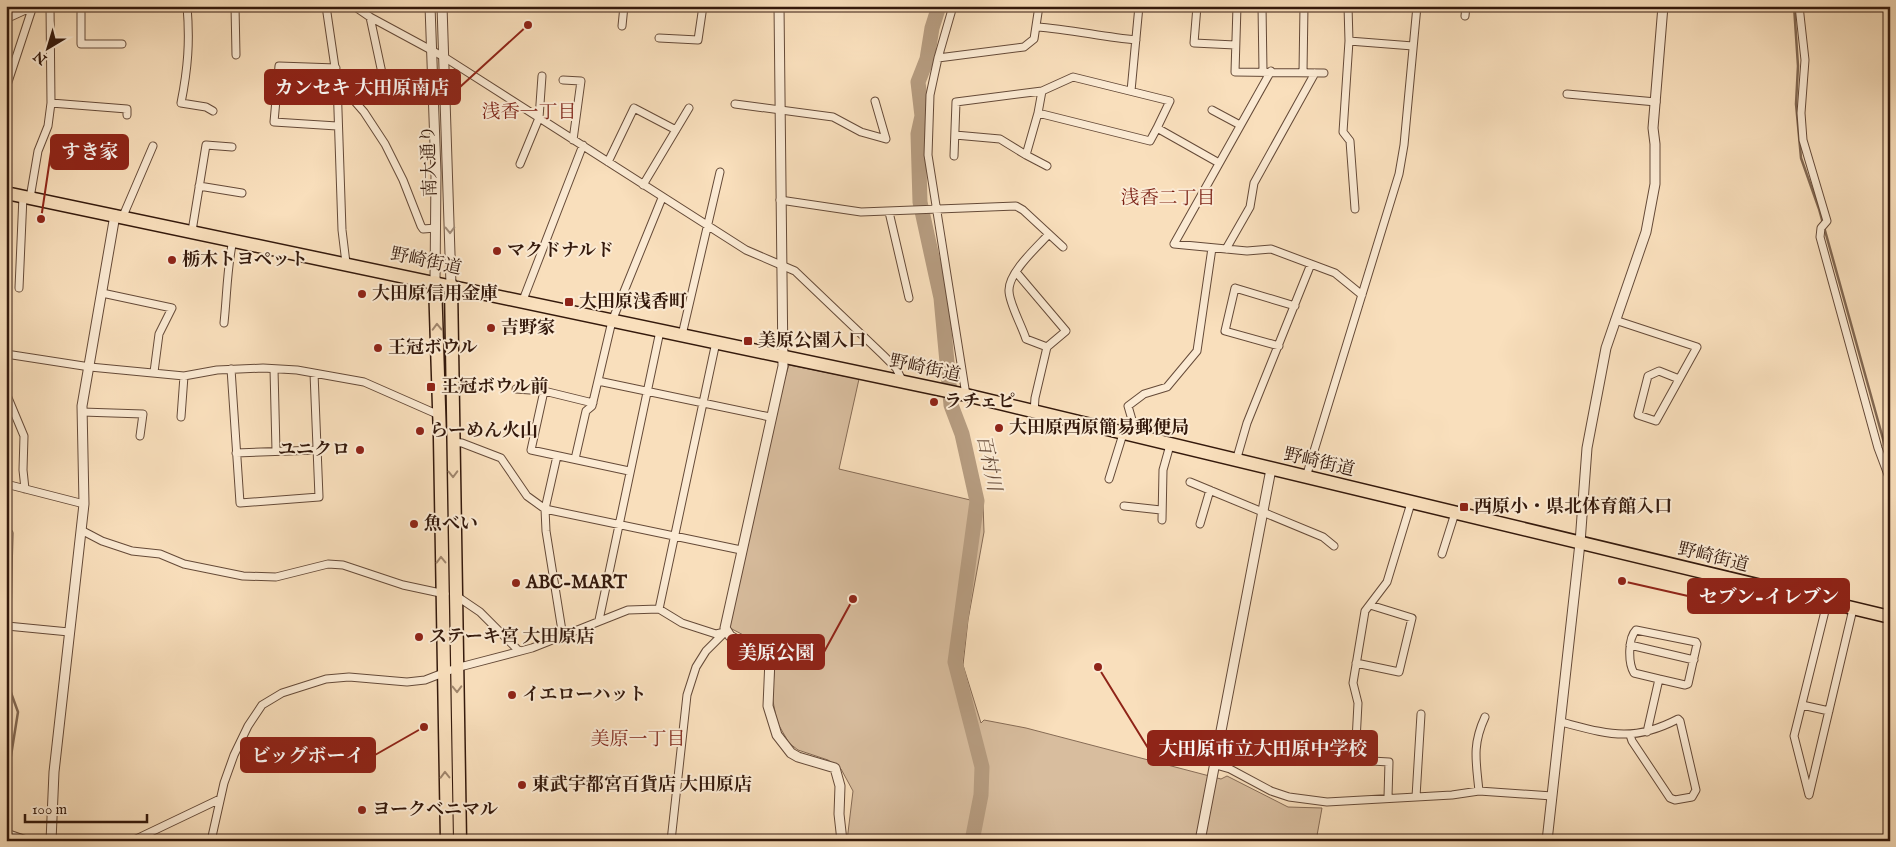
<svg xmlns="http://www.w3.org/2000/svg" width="1896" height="847" font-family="'IM FELL English','Noto Serif JP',serif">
<rect width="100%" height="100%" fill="#f9dfbc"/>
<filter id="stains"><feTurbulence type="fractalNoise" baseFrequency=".004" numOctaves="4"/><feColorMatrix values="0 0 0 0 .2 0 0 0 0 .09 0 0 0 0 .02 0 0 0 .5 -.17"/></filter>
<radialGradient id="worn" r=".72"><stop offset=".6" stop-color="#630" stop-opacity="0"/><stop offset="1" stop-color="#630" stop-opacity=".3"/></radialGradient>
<!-- green -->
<path fill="#d8bd9e" stroke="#866b55" d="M 789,365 L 859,379 L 839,469 L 983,503 L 984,532 L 968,620 L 963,665 L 981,723 L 984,720 L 1026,728 L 1221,779 L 1227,776 L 1288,807 L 1322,808 L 1316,841 L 847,841 L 853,791 L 841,769 L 828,760 L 798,750 L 789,743 L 777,722 L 772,696 L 776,652 L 730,628 L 729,622 L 778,400 Z"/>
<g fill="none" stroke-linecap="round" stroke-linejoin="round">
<!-- stream -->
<path stroke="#826852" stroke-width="2.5" d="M 1794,6 L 1798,66 L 1796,104 L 1801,158 L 1819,209 L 1890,464
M 6,679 L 18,712 L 6,787"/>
<!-- river -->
<path stroke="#b69c80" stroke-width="15" d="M 939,6 L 932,28 L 927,59 L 918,82 L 922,116 L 918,134 L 920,202 L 941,298 L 951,405 L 962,434 L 977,501 L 955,662 L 982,767 L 981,795 L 972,841"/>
<!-- minor casing -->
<g stroke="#654a38" stroke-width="9">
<path id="minor" d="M 81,6 L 81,44 L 122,44
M 187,6 C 190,41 188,68 181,103 L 206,107 L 213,111
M 235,6 L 236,55
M 326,6 L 337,81 L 364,112 L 385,144 L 403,180 L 421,226 L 423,229 L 436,228
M 354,6 L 370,17 L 444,57 L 746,250 L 795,271 L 883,355 L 896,368 L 903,382
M 953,6 L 938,58 L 930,95 L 928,155 L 966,395
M 1197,6 L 1194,43 L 1235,45
M 1237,6 L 1235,72 L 1324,73
M 1262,6 L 1263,71
M 1348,6 L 1349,41 L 1343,132 L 1350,141 L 1355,209
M 1799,6 L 1805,60 L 1801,113 L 1803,140 L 1827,221 L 1821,228 L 1820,237 L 1878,448 L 1890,480
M 1465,16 L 1466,6
M 6,19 L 32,7 L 43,6
M 622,26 L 624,6
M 1036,27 C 1070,29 1102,37 1136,40
M 659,38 L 698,40 L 703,6
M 1349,41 L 1413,46
M 938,58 L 1024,47 L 1034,39 L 1039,6
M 336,68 L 279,66 L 274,122 L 337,126
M 1271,71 L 1174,244 L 1247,251 L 1271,249 L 1335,273 L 1362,295
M 1303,72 L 1304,6
M 563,80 L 581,81 L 573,140
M 6,88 L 33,6
M 1042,91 L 1073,77 L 1170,101 L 1157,128
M 1131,91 L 1139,6
M 1567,94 L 1656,102
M 51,103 L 127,109 L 127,115
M 735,104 L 833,117 L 861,132 L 886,139 L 875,101
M 1212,110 L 1240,125
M 955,135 L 1000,139 L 1026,155 L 1038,113
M 1026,155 L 1047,166
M 954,156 L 956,102 L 1042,91 L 1038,113 L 1150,141 L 1157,128 L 1219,163
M 608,162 L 634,108 L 676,130
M 520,164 L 539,118 L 542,76
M 643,185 L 689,108
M 199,186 L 242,193
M 30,198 L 38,151 L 48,126 L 51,103 L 50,6
M 780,200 L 861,212 L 1016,206 L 1023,210 L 1063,247
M 889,212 L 909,298
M 123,216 L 153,146
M 192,231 L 206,145 L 232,147
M 1226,249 L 1250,207 L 1254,183 L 1315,73
M 346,263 L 342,230 L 337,81 L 382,73 L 370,17
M 1016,272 L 1066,331 L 1047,347 L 1035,398 L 1034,412
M 19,288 L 23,196
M 102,293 L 172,308 L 159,334 L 154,372
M 523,300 L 583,145
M 1615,320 L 1697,347 L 1656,421 L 1638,415 L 1648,376 L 1659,371 L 1679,379
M 224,323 C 227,295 227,267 233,240
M 682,335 L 720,172
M 1279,346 L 1225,331 L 1235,288 L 1295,306
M 1047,347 L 1026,339 C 1022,326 1009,303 1009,291 C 1008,273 1037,247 1049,234
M 6,354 L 90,367 L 184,376 L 217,370 L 263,368 L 297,370 L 364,382 L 439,415
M 231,369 L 240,503 L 319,497 L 314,373
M 274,369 L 276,451
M 598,381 L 770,417
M 516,389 L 544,391 L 593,403
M 544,391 L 531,450 L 629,471
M 6,393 L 24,436 L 23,470 L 25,489
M 82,412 L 143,414 L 140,436
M 181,417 L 184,376
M 1137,437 L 1128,406 L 1144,394 L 1167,387 L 1197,351 L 1212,248
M 453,442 L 462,443 L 501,458 L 527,496 L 545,509 L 741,550
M 236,453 L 317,450
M 557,456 L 545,509 L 546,531 L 563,637
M 575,459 L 586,411 L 592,406 L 612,321 L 662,198
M 1236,461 L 1247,423 L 1311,264
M 1306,477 L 1399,174 L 1404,145 L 1417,6
M 1109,479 L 1123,434
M 1190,482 L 1323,537 L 1334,546
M 6,484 L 84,504
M 1124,506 L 1161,510
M 1162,520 L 1163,470 L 1170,445
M 1200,524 L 1210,490
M 81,530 L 102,541 L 132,551 L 160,554 L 184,564 L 243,576 L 276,577 L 328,564 L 343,565 L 403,585 L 445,594
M 9,533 L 7,626 L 69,632
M 1442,554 L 1455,513
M 455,595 L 480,612 L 519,651
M 1827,603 L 1794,736 L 1809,795 L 1853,609
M 659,609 L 716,342
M 599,620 L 660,331
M 1630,645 L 1694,660
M 1356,663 L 1399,672 L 1412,618 L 1370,605
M 1802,705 L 1829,711
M 1561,722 C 1608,734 1632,743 1678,719 L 1680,721 L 1696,790 L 1692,797 L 1675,800 L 1670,798 L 1632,741 L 1630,735
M 1647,732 L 1659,679 L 1685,685 L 1688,684 L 1697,644 L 1696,642 L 1636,630 C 1628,638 1628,663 1634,673 L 1659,679
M 1216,765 L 1230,769 L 1271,791 L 1289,797 L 1327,802 L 1452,795 L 1479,791 L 1552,796
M 1479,791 C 1476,761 1472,745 1485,717
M 1388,797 L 1389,762 L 1355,760 L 1358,703 L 1353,683 L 1365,611 L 1387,582 L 1411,503
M 1416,797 L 1421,714
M 132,841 L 220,799
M 211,841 L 224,783 L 234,755 L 248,726 L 262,705 L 282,693 L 326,679 L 349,677 L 407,682 L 425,680 L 456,668 L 532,648 L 628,610 L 659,609 L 682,623 L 716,634 L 725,632
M 671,841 L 687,695 L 696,667 L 706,651 L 725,632"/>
</g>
<!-- tertiary casing -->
<g stroke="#654a38" stroke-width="11">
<path id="tertiary" d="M 430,6 L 436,173 L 435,282
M 442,6 L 451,285
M 779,6 L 783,366 L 725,628 L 730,636 L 770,659 L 768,706 L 777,735 L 791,753 L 798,757 L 835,768 L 840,786 L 839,814 L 842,841
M 6,834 L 26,841
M 51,841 L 54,772 L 84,504 L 82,406 L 115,215
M 1200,841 L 1271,469
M 1547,841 L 1580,543 L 1587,448 L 1606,348 L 1646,232 L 1655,184 L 1655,144 L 1653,128 L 1663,6"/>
</g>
<!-- trunk casing -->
<g stroke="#34190c" stroke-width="15">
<path id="trunk" d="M 6,193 L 966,395 L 1890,617
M 435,282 L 440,438 L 447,841
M 451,285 L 460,841"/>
</g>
<!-- minor -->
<use href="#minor" stroke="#fbead3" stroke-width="7"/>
<!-- tertiary -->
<use href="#tertiary" stroke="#fbead3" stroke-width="9"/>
<!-- trunk -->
<use href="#trunk" stroke="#f9dfbc" stroke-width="12"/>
</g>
<!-- one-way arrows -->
<defs><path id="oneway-chevron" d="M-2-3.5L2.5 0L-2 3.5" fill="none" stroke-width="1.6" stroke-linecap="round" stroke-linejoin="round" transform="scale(1.25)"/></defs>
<use stroke="#a18c79" href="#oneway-chevron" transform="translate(450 230) rotate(89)"/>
<g stroke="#a0866d">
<use href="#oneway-chevron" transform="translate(437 327) rotate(-91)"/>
<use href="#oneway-chevron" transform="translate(453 474) rotate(89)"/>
<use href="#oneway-chevron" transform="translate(441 560) rotate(-91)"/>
<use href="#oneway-chevron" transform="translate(457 689) rotate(89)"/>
<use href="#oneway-chevron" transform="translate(445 775) rotate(-91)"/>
</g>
<!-- markers -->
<g fill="#8f2418" stroke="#fbead3" stroke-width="2">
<circle cx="497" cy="251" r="5"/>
<circle cx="172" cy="260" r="5"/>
<circle cx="362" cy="294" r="5"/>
<rect x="564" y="297" width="10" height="10" rx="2.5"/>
<circle cx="491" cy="328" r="5"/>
<rect x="743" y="336" width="10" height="10" rx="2.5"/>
<circle cx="378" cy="348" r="5"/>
<rect x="426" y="382" width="10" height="10" rx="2.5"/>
<circle cx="934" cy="402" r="5"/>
<circle cx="999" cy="428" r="5"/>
<circle cx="420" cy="431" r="5"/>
<circle cx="360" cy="450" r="5"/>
<rect x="1459" y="502" width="10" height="10" rx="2.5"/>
<circle cx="414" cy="524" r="5"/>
<circle cx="516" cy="583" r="5"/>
<circle cx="419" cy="637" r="5"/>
<circle cx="512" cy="695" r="5"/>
<circle cx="522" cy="785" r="5"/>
<circle cx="362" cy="810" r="5"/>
</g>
<g text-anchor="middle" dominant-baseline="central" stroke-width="4" stroke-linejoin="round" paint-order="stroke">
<!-- street labels -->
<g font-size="18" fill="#34190c" stroke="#fbead3">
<text transform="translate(430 161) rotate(-92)">南大通り</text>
<text transform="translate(426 262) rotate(12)">野崎街道</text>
<text transform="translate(925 369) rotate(12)">野崎街道</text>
<text transform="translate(1319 463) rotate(13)">野崎街道</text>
<text transform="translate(1713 558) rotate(14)">野崎街道</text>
</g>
<!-- poi labels -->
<g font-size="18" font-weight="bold" fill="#34190c" stroke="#fbead3" text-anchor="start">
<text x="507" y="251">マクドナルド</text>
<text x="182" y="260">栃木トヨペット</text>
<text x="372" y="294">大田原信用金庫</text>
<text x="579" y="302">大田原浅香町</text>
<text x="501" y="328">吉野家</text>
<text x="758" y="341">美原公園入口</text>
<text x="388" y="348">王冠ボウル</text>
<text x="441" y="387">王冠ボウル前</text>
<text x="944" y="402">ラチェピ</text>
<text x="1009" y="428">大田原西原簡易郵便局</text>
<text x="430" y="431">らーめん火山</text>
<text x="350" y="450" text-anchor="end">ユニクロ</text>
<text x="1474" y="507">西原小・県北体育館入口</text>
<text x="424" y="524">魚べい</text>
<text x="526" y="583">ABC-MART</text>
<text x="429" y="637">ステーキ宮 大田原店</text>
<text x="522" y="695">イエローハット</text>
<text x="532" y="785">東武宇都宮百貨店 大田原店</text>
<text x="372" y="810">ヨークベニマル</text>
</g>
<!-- neighbourhood labels -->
<g font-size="19" fill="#7a1f14" stroke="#fbead3">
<text x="529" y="113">浅香一丁目</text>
<text x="1168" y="199">浅香二丁目</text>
<text x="638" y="740">美原一丁目</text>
</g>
<!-- water labels -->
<g font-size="19" font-style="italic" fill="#684d3a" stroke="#fbead3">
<text transform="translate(988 463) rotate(78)">百村川</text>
</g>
</g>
<!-- callouts -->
<path fill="none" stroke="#8f2418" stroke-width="2" d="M528 25L460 87M41 219L51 152M1622 581L1688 596M853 599L824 652M1098 667L1148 748M424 727L375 755"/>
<g fill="#8f2418" stroke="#fbead3" stroke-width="2">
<circle cx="528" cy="25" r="5"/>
<circle cx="41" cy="219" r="5"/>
<circle cx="1622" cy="581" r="5"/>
<circle cx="853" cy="599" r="5"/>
<circle cx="1098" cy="667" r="5"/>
<circle cx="424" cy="727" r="5"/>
</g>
<g fill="#8f2418" stroke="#8f2418" stroke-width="2">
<rect x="265" y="70" width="195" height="34" rx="5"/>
<rect x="51" y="135" width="77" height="34" rx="5"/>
<rect x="1688" y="579" width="161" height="34" rx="5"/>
<rect x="728" y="635" width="96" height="34" rx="5"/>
<rect x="1148" y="731" width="229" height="34" rx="5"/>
<rect x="241" y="738" width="134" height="34" rx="5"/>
</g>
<g font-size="19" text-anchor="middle" font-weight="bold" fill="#fff">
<text x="362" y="94">カンセキ 大田原南店</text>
<text x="90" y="158">すき家</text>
<text x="1769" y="603">セブン-イレブン</text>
<text x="776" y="659">美原公園</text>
<text x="1263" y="755">大田原市立大田原中学校</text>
<text x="308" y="762">ビッグボーイ</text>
</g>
<!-- margin -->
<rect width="1896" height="847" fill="none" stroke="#f9dfbc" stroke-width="25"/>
<rect x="8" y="8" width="1881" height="832" fill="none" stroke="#34190c" stroke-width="2.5"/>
<rect x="12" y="12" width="1871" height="822" fill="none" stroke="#34190c"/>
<!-- north arrow -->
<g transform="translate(48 48) rotate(218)" stroke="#fbead3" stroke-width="4" paint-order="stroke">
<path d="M0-4L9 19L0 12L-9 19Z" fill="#34190c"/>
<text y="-8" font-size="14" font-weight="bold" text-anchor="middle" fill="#34190c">N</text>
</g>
<!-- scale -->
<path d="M25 814v8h122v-8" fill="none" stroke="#34190c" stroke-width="2.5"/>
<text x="32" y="814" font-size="15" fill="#34190c" stroke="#fbead3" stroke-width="4" paint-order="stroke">100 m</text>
<rect width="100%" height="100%" filter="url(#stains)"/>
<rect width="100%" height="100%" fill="url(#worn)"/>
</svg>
